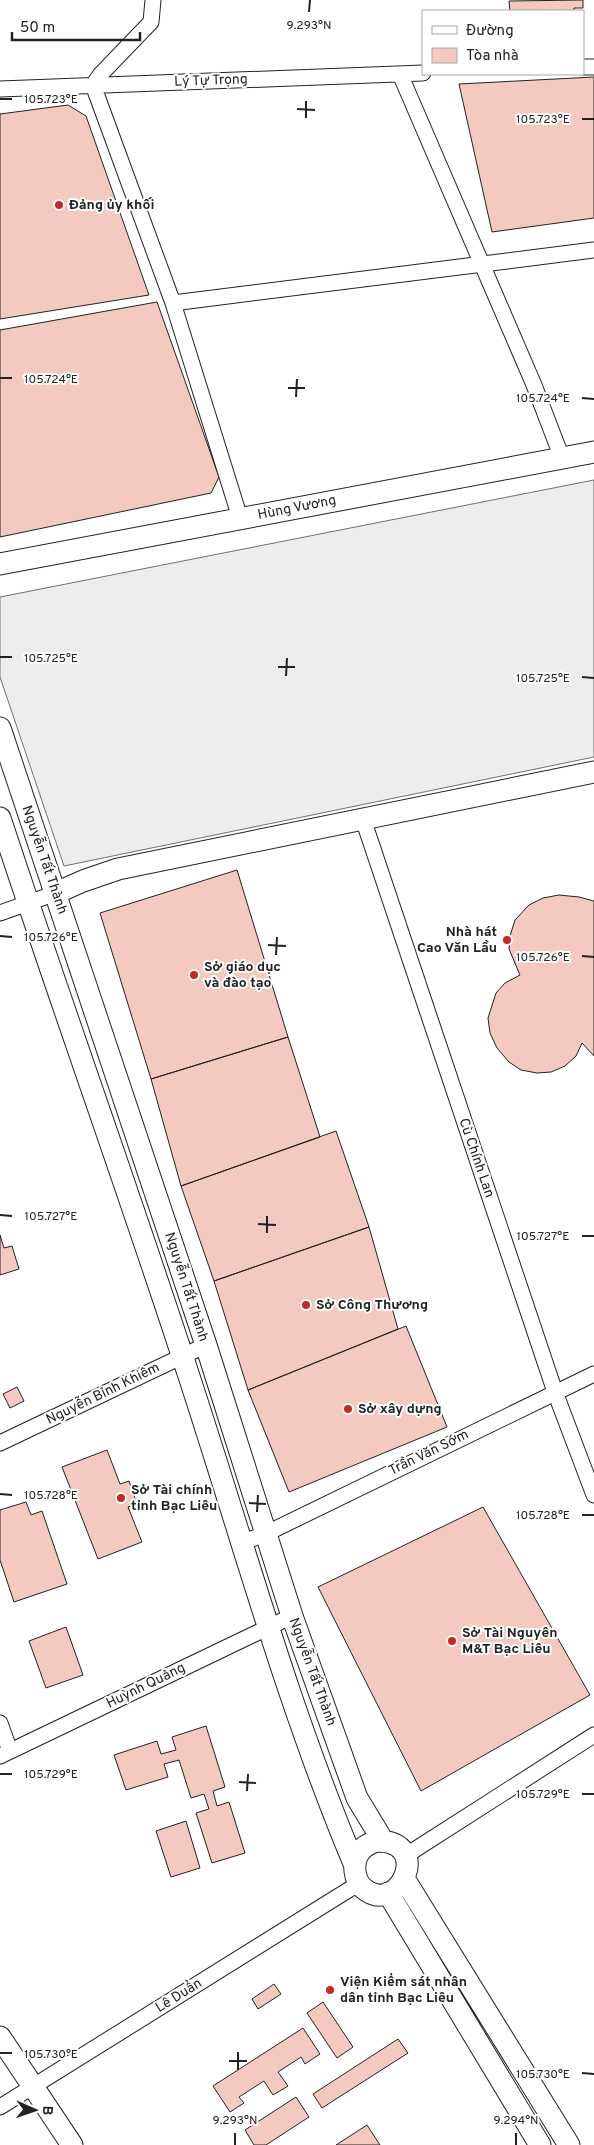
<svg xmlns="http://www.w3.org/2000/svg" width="594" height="2145" font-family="Overpass,sans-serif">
<rect width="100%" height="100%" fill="#fff"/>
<!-- parking -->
<path fill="#ededed" stroke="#6f6f6f" d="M 594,480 L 594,757 L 64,866 L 0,677 L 0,597 Z"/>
<!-- building -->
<path fill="#f3c9c0" stroke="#222" d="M 583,0 L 583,8 L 574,8 L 574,11 L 510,11 L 509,1 Z
M 594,77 L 594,218 L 492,232 L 459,84 Z
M 68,105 L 86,116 L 149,295 L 0,319 L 0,114 Z
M 157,302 L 219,477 L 211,493 L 0,537 L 0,330 Z
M 237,870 L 288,1037 L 151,1079 L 100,913 Z
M 559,895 L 579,897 L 594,901 L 594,1056 L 582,1043 L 576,1056 L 565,1066 L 551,1072 L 537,1073 L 521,1070 L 509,1062 L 497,1048 L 490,1033 L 488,1018 L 496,993 L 505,983 L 520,975 L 509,949 L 510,936 L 515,920 L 529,905 L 543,898 Z
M 288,1037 L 320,1137 L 181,1186 L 151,1079 Z
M 336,1131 L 369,1227 L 214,1281 L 181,1186 Z
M 369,1227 L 398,1329 L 248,1390 L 214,1281 Z
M 0,1235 L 4,1248 L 12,1246 L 19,1269 L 0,1275 Z
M 406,1326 L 447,1427 L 289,1492 L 248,1390 Z
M 17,1387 L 24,1401 L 10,1408 L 3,1394 Z
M 107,1450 L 120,1484 L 129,1481 L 137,1504 L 128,1507 L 142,1542 L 98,1559 L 62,1467 Z
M 26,1502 L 31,1515 L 42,1511 L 67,1584 L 14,1602 L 0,1560 L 0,1510 Z
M 483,1507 L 590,1695 L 421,1791 L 318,1587 Z
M 66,1627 L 83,1675 L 46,1688 L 29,1641 Z
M 206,1726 L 225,1787 L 213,1791 L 217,1806 L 229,1802 L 245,1853 L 212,1863 L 196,1813 L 209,1809 L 204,1794 L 191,1798 L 179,1760 L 164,1764 L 168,1777 L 126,1790 L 114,1755 L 157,1741 L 161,1754 L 176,1750 L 172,1737 Z
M 186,1821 L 200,1868 L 171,1877 L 156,1831 Z
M 274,1984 L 281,1994 L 258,2009 L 252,1999 Z
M 323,2002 L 353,2047 L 337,2058 L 307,2013 Z
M 303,2028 L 320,2054 L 305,2064 L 301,2057 L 278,2072 L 288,2086 L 273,2095 L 264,2081 L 239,2097 L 244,2103 L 230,2112 L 213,2086 Z
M 398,2039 L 408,2053 L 322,2108 L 313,2094 Z
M 296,2097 L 309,2117 L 266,2145 L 254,2145 L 245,2130 Z
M 367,2125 L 380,2145 L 336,2145 Z"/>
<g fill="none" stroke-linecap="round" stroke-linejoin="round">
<!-- street casing -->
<g stroke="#222" stroke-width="17">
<path id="street" d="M 153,0 L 151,22 L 100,75 L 93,85 L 173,303 L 240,518
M 583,67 L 594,67
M 400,74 L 534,385 L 562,458
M 0,89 L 423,73
M 173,303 L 594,250
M 363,819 L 555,1392 L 594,1495
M 0,913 L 56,893
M 0,1443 L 206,1345
M 241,1543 L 265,1534 L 594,1374
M 0,1723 L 10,1751
M 0,1756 L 292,1616
M 405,1856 L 594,1735
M 0,2107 L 358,1884"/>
</g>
<!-- secondary casing -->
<g stroke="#222" stroke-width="23">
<path id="secondary" d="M 0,564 L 594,452
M 0,728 L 206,1345 L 292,1616 L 357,1798 L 383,1841
M 0,818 C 59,998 123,1175 182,1355 C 239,1526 285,1700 355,1866
M 56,893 L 83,881 L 118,869 L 594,772
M 375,1841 C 435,1839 399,1919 363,1888 C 354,1880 352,1863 359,1853 C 362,1847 369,1844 375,1841 Z
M 405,1880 L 569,2145
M 388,1893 L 540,2145
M 0,2037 L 72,2145"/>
</g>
<!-- street -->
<use href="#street" stroke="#fff" stroke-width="15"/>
<!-- secondary -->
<use href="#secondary" stroke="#fff" stroke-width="21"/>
</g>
<!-- ticks -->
<path fill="none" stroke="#222" stroke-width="2" d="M 309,12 L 310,0M 0,99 L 12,99M 297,109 L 315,110M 306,118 L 306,101M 582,119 L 594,119M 0,378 L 12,378M 288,388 L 305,388M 296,397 L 297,379M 582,398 L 594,399M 0,657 L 12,657M 278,667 L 295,667M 286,676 L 287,658M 582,677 L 594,678M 0,936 L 12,937M 268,945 L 286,946M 276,955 L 277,937M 582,956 L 594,957M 0,1215 L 12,1216M 258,1224 L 276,1225M 267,1233 L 267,1216M 582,1236 L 594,1236M 0,1494 L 12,1495M 249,1503 L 266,1504M 257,1512 L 258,1495M 582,1515 L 594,1515M 0,1774 L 12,1774M 239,1782 L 256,1783M 247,1791 L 248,1774M 582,1794 L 594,1794M 0,2053 L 12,2053M 229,2061 L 247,2061M 238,2070 L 238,2052M 582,2073 L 594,2074M 235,2145 L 235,2133M 516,2145 L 516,2133"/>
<!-- markers -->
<g fill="#c62828" stroke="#fff" stroke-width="2">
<circle cx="59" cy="205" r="5"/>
<circle cx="507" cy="940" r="5"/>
<circle cx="194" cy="975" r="5"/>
<circle cx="306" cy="1305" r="5"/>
<circle cx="348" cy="1409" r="5"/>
<circle cx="121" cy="1498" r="5"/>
<circle cx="452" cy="1641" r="5"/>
<circle cx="330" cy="1990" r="5"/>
</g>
<g text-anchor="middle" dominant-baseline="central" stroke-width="4" stroke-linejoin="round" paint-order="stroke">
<!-- street labels -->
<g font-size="14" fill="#222" stroke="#fff">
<text transform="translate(211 81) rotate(-2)">Lý Tự Trọng</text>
<text transform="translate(297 508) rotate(-11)">Hùng Vương</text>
<text transform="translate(44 860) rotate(71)">Nguyễn Tất Thành</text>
<text transform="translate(476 1158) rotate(71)">Cù Chính Lan</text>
<text transform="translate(186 1287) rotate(72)">Nguyễn Tất Thành</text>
<text transform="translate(103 1394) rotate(-26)">Nguyễn Bỉnh Khiêm</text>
<text transform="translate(429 1453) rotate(-26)">Trần Văn Sớm</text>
<text transform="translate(312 1672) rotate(70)">Nguyễn Tất Thành</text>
<text transform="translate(146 1686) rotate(-26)">Huỳnh Quảng</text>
<text transform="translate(179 1996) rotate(-32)">Lê Duẩn</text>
</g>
<!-- poi labels -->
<g font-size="14" font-weight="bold" fill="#222" stroke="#fff" text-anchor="start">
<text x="69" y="205">Đảng ủy khối</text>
<text x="497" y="932" text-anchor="end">Nhà hát<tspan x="497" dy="16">Cao Văn Lầu</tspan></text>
<text x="204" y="967">Sở giáo dục<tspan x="204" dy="16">và đào tạo</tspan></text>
<text x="316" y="1305">Sở Công Thương</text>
<text x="358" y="1409">Sở xây dựng</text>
<text x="131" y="1490">Sở Tài chính<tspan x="131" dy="16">tỉnh Bạc Liêu</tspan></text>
<text x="462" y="1633">Sở Tài Nguyên<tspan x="462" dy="16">M&amp;T Bạc Liêu</tspan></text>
<text x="340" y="1982">Viện Kiểm sát nhân<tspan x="340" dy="16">dân tỉnh Bạc Liêu</tspan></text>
</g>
</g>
<g font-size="12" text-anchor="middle" fill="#222" stroke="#fff" stroke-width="4" stroke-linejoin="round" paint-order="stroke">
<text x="309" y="29">9.293°N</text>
<text x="51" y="103">105.723°E</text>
<text x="543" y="123">105.723°E</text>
<text x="51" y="383">105.724°E</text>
<text x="543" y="402">105.724°E</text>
<text x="51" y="662">105.725°E</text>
<text x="543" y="682">105.725°E</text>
<text x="51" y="941">105.726°E</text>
<text x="543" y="961">105.726°E</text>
<text x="51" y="1220">105.727°E</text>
<text x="543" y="1240">105.727°E</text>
<text x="51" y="1499">105.728°E</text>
<text x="543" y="1519">105.728°E</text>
<text x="51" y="1778">105.729°E</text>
<text x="543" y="1798">105.729°E</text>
<text x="51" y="2058">105.730°E</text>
<text x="543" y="2078">105.730°E</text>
<text x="235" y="2124">9.293°N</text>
<text x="516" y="2124">9.294°N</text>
</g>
<!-- legend -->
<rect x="422" y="10" width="162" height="65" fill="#ffffff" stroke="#a7a7a7"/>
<rect x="432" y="26" width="25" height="8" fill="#ffffff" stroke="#a7a7a7"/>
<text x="466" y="35" font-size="15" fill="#222222">Đường</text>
<rect x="432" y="48" width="25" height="15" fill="#f3c9c0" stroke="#a7a7a7"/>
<text x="466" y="60" font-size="15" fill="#222222">Tòa nhà</text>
<!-- north arrow -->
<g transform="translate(35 2110) rotate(92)" stroke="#ffffff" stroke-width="4" paint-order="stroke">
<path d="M0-4L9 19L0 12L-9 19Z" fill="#222222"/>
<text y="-8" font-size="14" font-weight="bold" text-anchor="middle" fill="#222222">B</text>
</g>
<!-- scale -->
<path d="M12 32v8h128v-8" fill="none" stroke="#222222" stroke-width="2.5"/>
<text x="20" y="32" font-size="15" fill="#222222" stroke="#ffffff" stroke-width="4" paint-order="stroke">50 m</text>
</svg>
